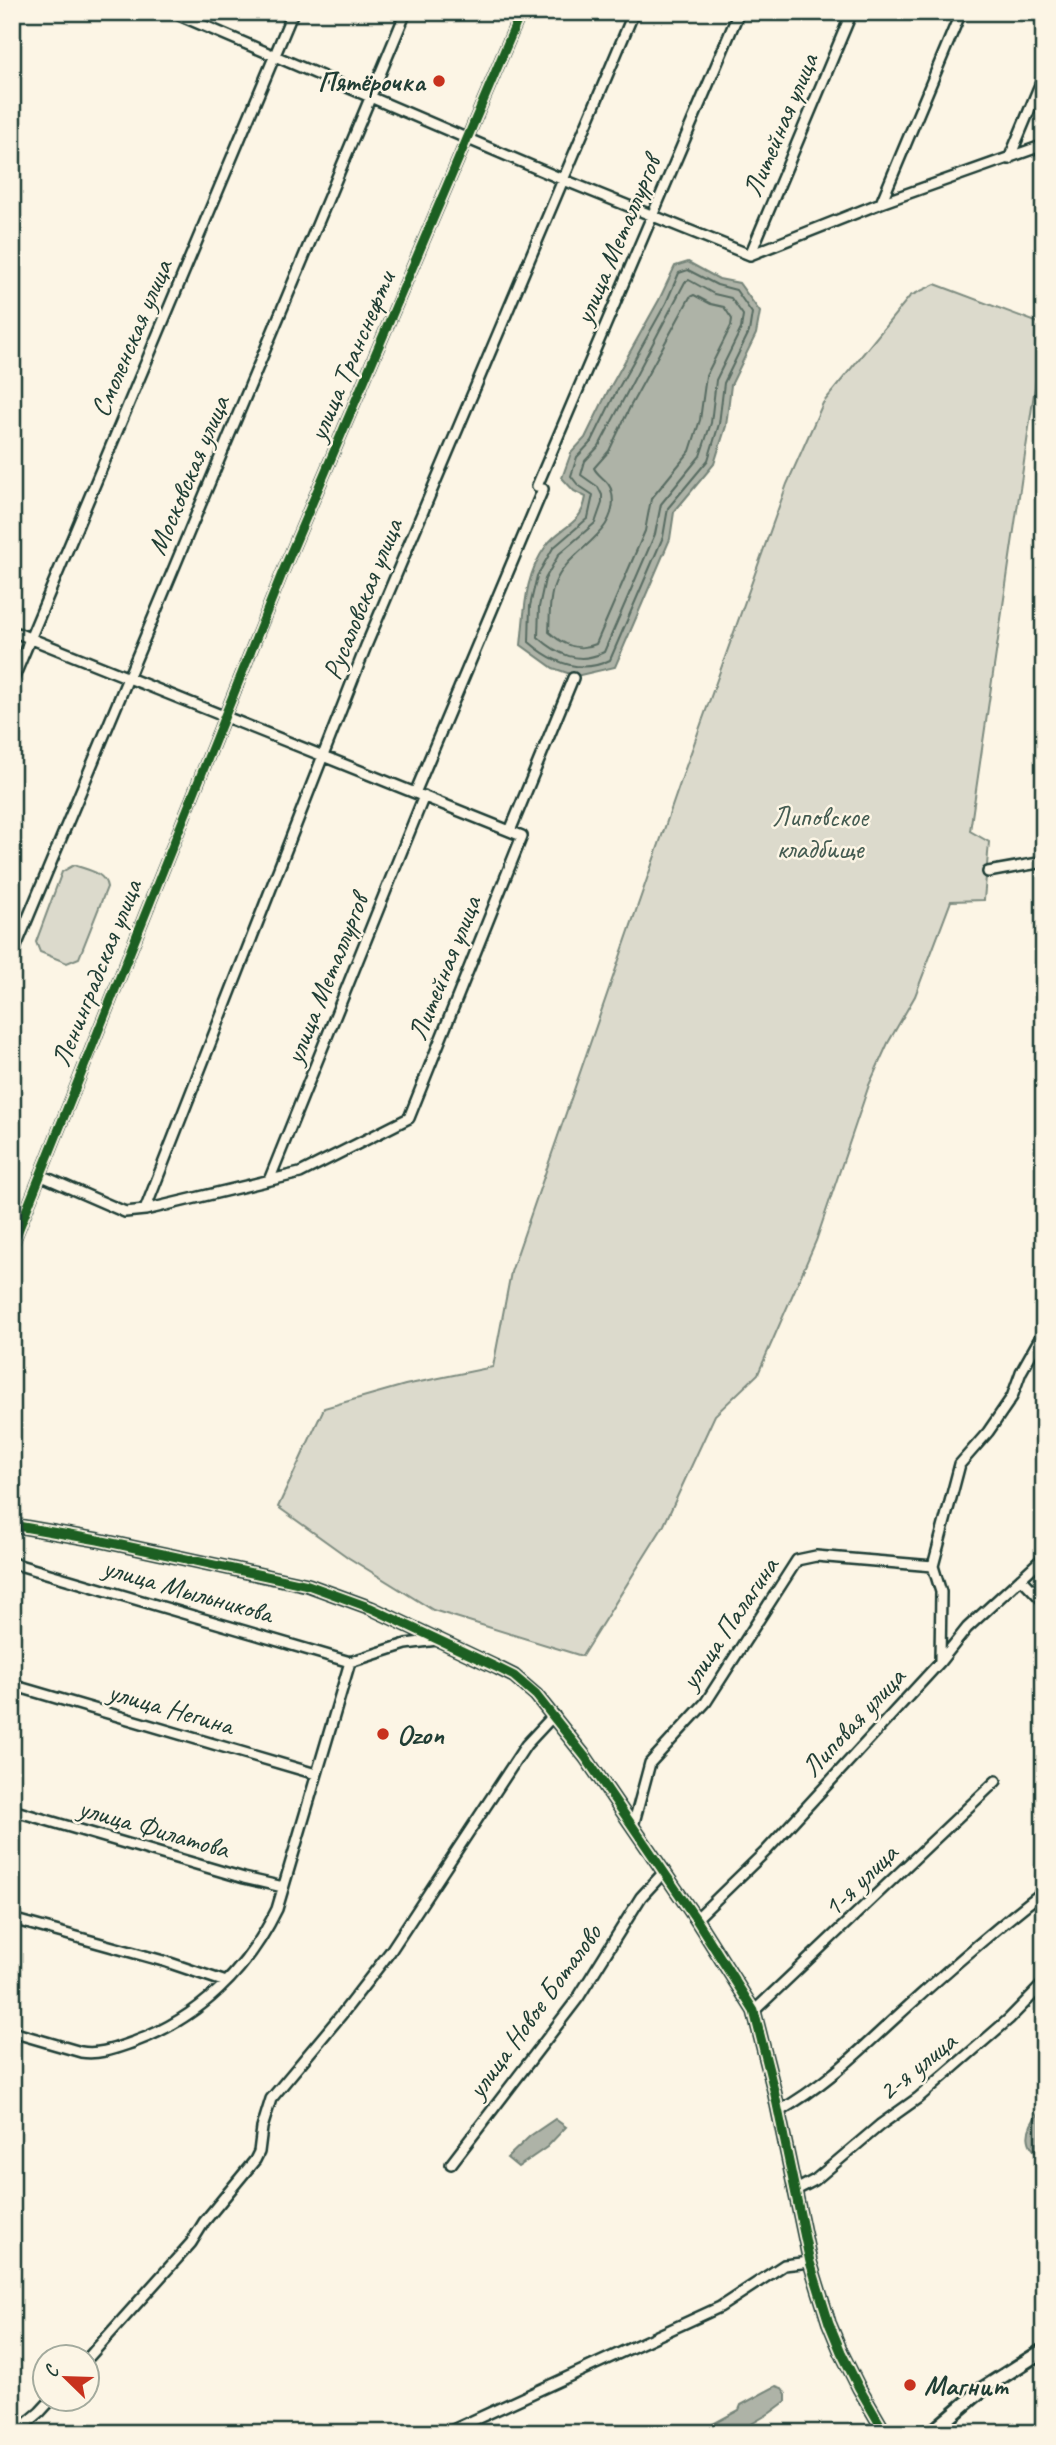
<svg xmlns="http://www.w3.org/2000/svg" width="1056" height="2445" font-family="Caveat,sans-serif">
<rect width="100%" height="100%" fill="#fcf5e5"/>
<filter id="ink" filterUnits="userSpaceOnUse"><feTurbulence type="fractalNoise" baseFrequency=".0143" numOctaves="2"/><feDisplacementMap in="SourceGraphic" scale="14" xChannelSelector="R" yChannelSelector="G"/><feConvolveMatrix kernelMatrix="1 2 1 2 8 2 1 2 1" color-interpolation-filters="sRGB"/></filter>
<g filter="url(#ink)">
<!-- green -->
<path fill="#dcdacc" stroke="#7e8c80" stroke-width="2" d="M 935,284 L 1044,325 L 970,831 L 989,842 L 984,900 L 951,901 L 915,996 L 888,1043 L 869,1085 L 816,1241 L 758,1374 L 715,1415 L 664,1525 L 582,1656 L 433,1610 L 349,1558 L 278,1507 L 324,1408 L 405,1385 L 493,1367 L 511,1272 L 685,769 L 787,484 L 823,403 L 910,296 Z
M 74,865 C 87,870 105,872 107,887 L 79,958 L 67,963 L 40,952 L 36,942 L 62,872 Z"/>
<!-- water -->
<path fill="#aeb3a7" stroke="#758479" stroke-width="2" d="M 688,262 L 719,279 L 739,283 L 760,312 L 756,334 L 731,385 L 726,426 L 714,464 L 674,512 L 670,539 L 615,667 L 576,676 L 553,668 L 521,645 C 525,609 524,576 546,546 C 561,525 581,527 586,497 L 574,491 L 562,478 L 571,453 L 585,438 L 607,393 L 659,300 L 675,266 Z
M 1039,2113 L 1044,2113 L 1044,2157 C 1023,2147 1025,2129 1039,2113 Z
M 555,2119 L 566,2127 L 547,2147 L 518,2167 L 507,2158 L 530,2136 Z
M 776,2386 L 782,2388 L 786,2394 L 786,2401 L 770,2413 L 736,2433 L 714,2433 L 711,2430 L 713,2424 L 739,2410 L 741,2405 Z"/>
<g fill="none" stroke-linecap="round" stroke-linejoin="round">
<!-- shore -->
<path stroke="#586c62" stroke-width="2" d="M 688,270 L 717,285 L 736,290 L 752,313 L 749,332 L 724,383 L 719,424 L 708,460 L 668,508 L 663,537 L 610,660 C 580,675 553,663 529,642 L 530,606 L 537,576 L 553,548 L 588,518 L 593,495 L 578,485 L 571,476 L 577,457 L 592,441 L 614,396 L 666,303 L 679,273 Z
M 689,280 L 714,294 L 731,298 L 743,315 L 741,329 L 716,380 L 711,423 L 700,456 L 661,504 L 655,534 L 604,652 C 579,665 558,655 538,637 L 539,607 L 545,579 L 559,554 L 595,523 L 602,503 L 602,495 L 598,487 L 581,475 L 585,461 L 599,446 L 685,282 Z
M 694,295 L 711,304 L 724,307 L 732,319 L 731,326 L 706,376 L 700,420 L 690,451 L 651,499 L 645,531 L 596,644 C 578,652 563,645 549,632 C 550,616 549,598 555,583 C 568,549 620,535 612,493 C 610,480 598,477 594,468 L 609,451 L 631,405 L 690,297 Z"/>
<!-- minor casing -->
<g stroke="#1f3d34" stroke-width="14">
<path id="minor" d="M 172,12 L 564,180 L 750,255 L 881,203 L 1044,145
M 1009,159 L 1044,75
M 881,203 L 961,12
M 750,255 L 852,12
M 537,486 L 739,12
M 12,631 L 522,836 L 409,1118 L 300,1173 L 145,1210 L 125,1212 L 40,1175
M 12,682 L 293,12
M 415,793 L 543,489
M 510,831 L 573,678
M 988,872 L 1044,862
M 12,956 L 406,12
M 270,1178 L 424,796
M 145,1210 L 366,646 L 634,12
M 12,1246 L 281,576 L 521,12
M 12,1563 L 350,1662
M 1022,1579 L 1044,1602
M 940,1660 L 941,1592 L 933,1566 L 960,1464 L 988,1432 L 1012,1397 L 1021,1372 L 1044,1331
M 350,1662 L 406,1644 L 437,1640
M 12,1685 L 316,1774
M 12,1810 L 244,1878 L 283,1887
M 633,1826 L 650,1763 L 706,1702 L 797,1560 L 816,1556 L 933,1566
M 12,1919 L 167,1962 L 226,1982
M 696,1919 L 766,1851 L 940,1662 L 967,1628 L 1044,1557
M 754,2011 L 996,1781
M 12,2032 L 81,2052 C 100,2055 116,2048 134,2042 C 199,2018 247,1971 277,1909 L 350,1662
M 778,2112 C 825,2085 853,2057 892,2021 C 941,1976 991,1932 1044,1891
M 451,2164 L 578,1998 L 641,1897 L 664,1872
M 794,2191 L 815,2180 L 880,2125 L 918,2098 L 1009,2019 L 1044,1983
M 88,2358 L 191,2243 L 204,2222 L 255,2160 L 259,2152 L 262,2128 L 271,2099 L 342,2014 L 390,1952 L 526,1745 L 554,1715
M 15,2433 L 40,2412 L 51,2400
M 446,2433 L 720,2307 L 784,2265 L 810,2262"/>
</g>
<!-- tertiary casing -->
<g stroke="#1f3d34" stroke-width="16">
<path id="tertiary" d="M 12,1525 L 98,1540 L 308,1585 L 371,1608 L 498,1668 L 514,1676 L 536,1695 L 586,1758 L 696,1919 L 754,2011 L 774,2090 L 810,2262 L 829,2323 L 841,2352 L 859,2388 L 885,2433"/>
</g>
<!-- secondary casing -->
<g stroke="#1f3d34" stroke-width="18">
<path id="secondary" d="M 931,2433 L 984,2388 L 1044,2350"/>
</g>
<!-- minor -->
<use href="#minor" stroke="#fcf5e5" stroke-width="9"/>
<!-- tertiary -->
<use href="#tertiary" stroke="#fcf5e5" stroke-width="10"/>
<!-- secondary -->
<use href="#secondary" stroke="#fcf5e5" stroke-width="12"/>
<!-- cycleway casing -->
<g stroke="#fcf5e5" stroke-width="13">
<path id="cycleway" d="M 12,1246 L 281,576 L 521,12
M 12,1525 L 98,1540 L 308,1585 L 371,1608 L 498,1668 L 514,1676 L 536,1695 L 586,1758 L 696,1919 L 754,2011 L 774,2090 L 810,2262 L 829,2323 L 841,2352 L 859,2388 L 885,2433"/>
</g>
<!-- cycleway -->
<use href="#cycleway" stroke="#1b5e20" stroke-width="9"/>
</g>
</g>
<!-- markers -->
<g fill="#c8321e" stroke="#fcf5e5" stroke-width="2.5">
<circle cx="439" cy="81" r="7"/>
<circle cx="383" cy="1734" r="7"/>
<circle cx="910" cy="2385" r="7"/>
</g>
<g text-anchor="middle" dominant-baseline="central" stroke-width="5" stroke-linejoin="round" paint-order="stroke">
<!-- poi labels -->
<g font-size="28" font-weight="bold" fill="#1f3d34" stroke="#fcf5e5" text-anchor="start">
<text x="425" y="81" text-anchor="end">Пятёрочка</text>
<text x="397" y="1734">Ozon</text>
<text x="924" y="2385">Магнит</text>
</g>
<!-- street labels -->
<g font-size="28" fill="#1f3d34" stroke="#fcf5e5">
<text transform="translate(780 125) rotate(-67)">Литейная улица</text>
<text transform="translate(617 240) rotate(-67)">улица Металлургов</text>
<text transform="translate(131 338) rotate(-67)">Смоленская улица</text>
<text transform="translate(351 356) rotate(-67)">улица Транснефти</text>
<text transform="translate(188 475) rotate(-67)">Московская улица</text>
<text transform="translate(362 599) rotate(-68)">Русаловская улица</text>
<text transform="translate(444 968) rotate(-68)">Литейная улица</text>
<text transform="translate(96 973) rotate(-68)">Ленинградская улица</text>
<text transform="translate(326 979) rotate(-68)">улица Металлургов</text>
<text transform="translate(188 1590) rotate(16)">улица Мыльникова</text>
<text transform="translate(729 1623) rotate(-56)">улица Палагина</text>
<text transform="translate(171 1708) rotate(16)">улица Негина</text>
<text transform="translate(853 1722) rotate(-47)">Липовая улица</text>
<text transform="translate(154 1828) rotate(16)">улица Филатова</text>
<text transform="translate(860 1880) rotate(-44)">1-я улица</text>
<text transform="translate(534 2011) rotate(-54)">улица Новое Боталово</text>
<text transform="translate(917 2066) rotate(-39)">2-я улица</text>
</g>
<!-- park labels -->
<g font-size="28" fill="#455c52" stroke="#fcf5e5">
<text x="820" y="816">Липовское<tspan x="820" dy="32">кладбище</tspan></text>
</g>
</g>
<!-- margin -->
<rect width="1056" height="2445" fill="none" stroke="#fcf5e5" stroke-width="42"/>
<rect x="21" y="21" width="1014" height="2403" fill="none" stroke="#1f3d34" stroke-width="2.5" filter="url(#ink)"/>
<!-- north arrow -->
<g transform="translate(66 2378) rotate(293)"><circle r="33" fill="#fcf5e5" stroke="#a4ab9e" stroke-width="2"/>
<path d="M0-5L12 26L0 18L-12 26Z" fill="#c8321e"/>
<text y="-10" font-size="19" font-weight="bold" text-anchor="middle" fill="#1f3d34">С</text>
</g>
</svg>
